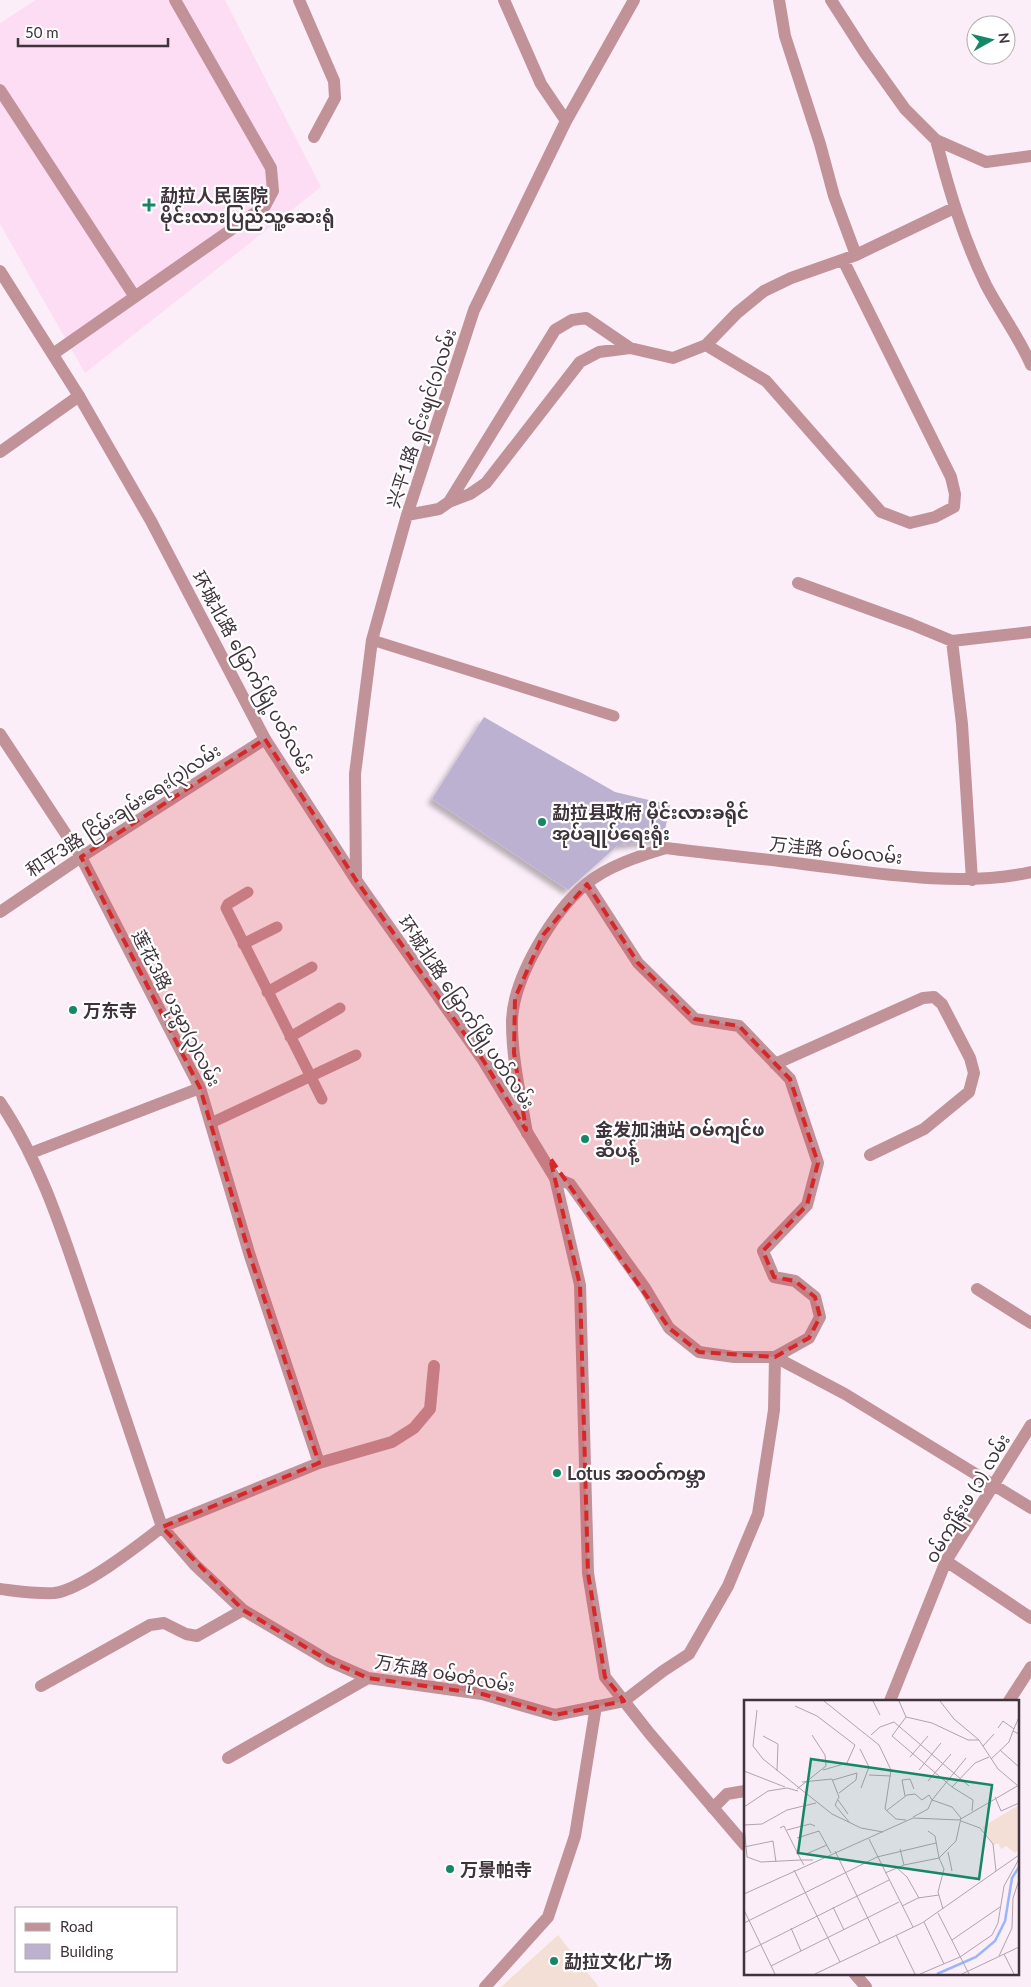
<svg xmlns="http://www.w3.org/2000/svg" width="1031" height="1987" font-family="Lato,'Noto Sans SC','Noto Sans Myanmar',sans-serif">
<defs>
<filter id="shadow"><feDropShadow dx="-4.5" dy="4.5" stdDeviation="2.5" flood-color="#0004"/></filter>
</defs>
<rect width="100%" height="100%" fill="#fbeef8"/>
<!-- built -->
<path fill="#fdddf4" d="M 36,0 L 225,0 L 321,187 L 85,373 L 0,224 L 0,23 Z"/>
<!-- green -->
<path fill="#f4dfd7" d="M 558,1935 L 599,1987 L 501,1987 Z"/>
<!-- building -->
<path fill="#bdb1d2" filter="url(#shadow)" d="M 484,717 L 615,792 L 670,805 L 663,840 L 618,845 L 568,890 L 432,799 Z"/>
<g fill="none" stroke-linecap="round" stroke-linejoin="round">
<!-- service -->
<path stroke="#c29299" stroke-width="11" d="M 372,640 L 614,716
M 248,892 L 228,904 L 226,908 L 322,1099
M 243,944 L 277,927
M 267,992 L 312,967
M 290,1037 L 340,1008
M 211,1123 L 356,1055"/>
<!-- minor -->
<path stroke="#c29299" stroke-width="12" d="M 299,0 L 334,81 L 335,98 L 314,137
M 504,0 L 541,84 L 566,121
M 831,0 L 865,53 L 905,109 L 936,140 L 986,162 L 1031,156
M 0,90 L 135,297
M 936,140 C 949,190 963,238 986,285 C 1000,312 1019,337 1031,365
M 856,255 L 954,208
M 706,345 L 766,381 L 881,512 L 910,523 L 935,517 L 954,507 L 955,494 L 951,477 L 843,260
M 53,354 L 265,206 L 273,191 L 271,168 L 175,0
M 0,452 L 79,396
M 449,502 L 470,494 L 486,483 L 580,362 L 599,352 L 630,348
M 407,515 L 439,509 L 449,502 L 555,330 L 572,320 L 586,318 L 630,348 L 673,358 L 706,345 L 737,313 L 764,291 L 791,278 L 856,255 L 834,196 L 820,144 L 785,36 L 779,0
M 798,583 L 911,624 L 952,641 L 1031,632
M 952,641 L 962,724 L 972,880
M 0,734 L 81,857 L 200,1088 L 250,1256 L 319,1463
M 356,880 L 355,774 L 372,640 L 407,515 L 474,310 L 566,121 L 634,0
M 587,884 L 638,963 L 695,1019 L 739,1026 L 790,1079 L 818,1163 L 807,1205 L 763,1251 L 774,1277 L 795,1281 L 815,1297 L 820,1317 L 809,1338 L 775,1357 L 845,1394 L 1031,1508
M 0,912 L 81,857 L 265,739
M 775,1064 L 923,998 L 934,997 L 942,1004 L 970,1058 L 974,1073 L 969,1092 L 924,1129 L 870,1155
M 0,1102 C 42,1164 64,1237 88,1307 C 113,1380 137,1454 162,1527 L 319,1463 L 392,1442 L 414,1428 L 430,1409 L 434,1366
M 527,1133 C 521,1097 512,1060 512,1023 C 512,979 553,912 586,884 C 608,866 639,856 666,848 C 712,854 757,858 803,864 C 875,873 960,888 1031,872
M 31,1153 L 200,1088
M 977,1289 L 1031,1323
M 946,1561 L 1031,1618
M 0,1589 C 17,1591 37,1594 54,1593 C 82,1590 139,1545 162,1527 L 195,1565 L 243,1610 L 329,1661 L 368,1678 L 482,1694 L 555,1715 L 624,1701 L 663,1671 L 689,1654 L 728,1586 L 758,1514 L 774,1410 L 775,1357 L 734,1357 L 699,1352 L 669,1328 L 645,1288 L 570,1184 L 555,1178
M 41,1686 L 150,1625 L 164,1623 L 186,1634 L 197,1636 L 243,1610
M 890,1701 L 946,1561 L 1031,1425
M 1009,1701 L 1031,1667
M 228,1758 L 368,1678
M 713,1808 L 727,1794 L 745,1791
M 485,1987 L 548,1917 L 575,1836 L 596,1706"/>
<!-- tertiary -->
<path stroke="#c29299" stroke-width="12" d="M 0,271 L 79,396 L 151,521 L 265,739 L 356,880 L 483,1060 L 555,1178 L 580,1285 L 588,1573 L 605,1677 L 650,1734 L 745,1845
M 854,1973 L 866,1987"/>
</g>
<!-- marked area -->
<path fill="#d62828" fill-opacity="0.2" stroke="#d62828" stroke-width="4" stroke-dasharray="10 6" stroke-linejoin="round" d="M 265,739 L 356,880 L 483,1060 L 526,1130 L 514,1053 L 515,998 L 543,935 L 587,884 L 638,963 L 695,1019 L 739,1026 L 790,1079 L 818,1163 L 807,1205 L 763,1251 L 774,1277 L 795,1281 L 815,1297 L 820,1317 L 809,1338 L 775,1357 L 699,1352 L 669,1328 L 550,1158 L 580,1285 L 588,1573 L 605,1677 L 624,1701 L 555,1715 L 482,1694 L 368,1678 L 329,1661 L 243,1610 L 162,1527 L 319,1463 L 250,1256 L 200,1088 L 81,857 Z"/>
<!-- markers -->
<g fill="#158767" stroke="#fff" stroke-width="2">
<path d="M146.5 197.5h5v5h5v5h-5v5h-5v-5h-5v-5h5z"/>
<circle cx="542" cy="822" r="5"/>
<circle cx="73" cy="1010" r="5"/>
<circle cx="585" cy="1139" r="5"/>
<circle cx="557" cy="1473" r="5"/>
<circle cx="450" cy="1869" r="5"/>
<circle cx="554" cy="1961" r="5"/>
</g>
<g text-anchor="middle" dominant-baseline="central" stroke-width="4.5" stroke-linejoin="round" paint-order="stroke">
<!-- poi labels -->
<g font-size="18" font-weight="bold" fill="#3f333c" stroke="#fff" text-anchor="start">
<text x="160" y="195">勐拉人民医院<tspan x="160" dy="21">မိုင်းလားပြည်သူ့ဆေးရုံ</tspan></text>
<text x="552" y="812">勐拉县政府 မိုင်းလားခရိုင်<tspan x="552" dy="21">အုပ်ချုပ်ရေးရုံး</tspan></text>
<text x="83" y="1010">万东寺</text>
<text x="595" y="1129">金发加油站 ဝမ်ကျင်ဖ<tspan x="595" dy="21">ဆီပန့်</tspan></text>
<text x="567" y="1473">Lotus အဝတ်ကမ္ဘာ</text>
<text x="460" y="1869">万景帕寺</text>
<text x="564" y="1961">勐拉文化广场</text>
</g>
<!-- street labels -->
<g font-size="18" fill="#3f333c" stroke="#fff">
<text transform="translate(421 418) rotate(-72)">兴平1路 ရှင်းဖျင်(၁)လမ်း</text>
<text transform="translate(253 672) rotate(61)">环城北路 မြောက်မြို့ပတ်လမ်း</text>
<text transform="translate(123 810) rotate(-33)">和平3路 ငြိမ်းချမ်းရေး(၃)လမ်း</text>
<text transform="translate(836 850) rotate(6)">万洼路 ဝမ်ဝလမ်း</text>
<text transform="translate(177 1008) rotate(63)">莲花3路 ပဒုမ္မာ(၃)လမ်း</text>
<text transform="translate(467 1012) rotate(56)">环城北路 မြောက်မြို့ပတ်လမ်း</text>
<text transform="translate(967 1498) rotate(-59)">ဝမ်ကျိန်းဖ (၁) လမ်း</text>
<text transform="translate(445 1673) rotate(10)">万东路 ဝမ်တုံလမ်း</text>
</g>
</g>
<!-- overview -->
<g transform="translate(744 1700)">
<rect width="275" height="275" fill="#fbeef8"/>
<path d="M 275,105 L 275,150 L 271,153 L 262,146 L 257,149 L 254,143 L 250,145 L 238,127 Z" fill="#f4dfd7"/>
<path fill="none" stroke="#9bb5fa" stroke-width="2.5" d="M 193,274 L 232,257 L 251,241 L 261,221 L 268,178 L 275,167"/>
<path fill="none" stroke="#b0a3ad" stroke-width="1" d="M 80,1 L 135,45 L 147,70 L 141,109 L 152,119 L 162,120M 129,1 L 136,15M 155,1 L 162,17 L 188,23 L 224,40 L 235,40M 196,1 L 210,19 L 235,40 L 254,69 L 273,85M 51,6 L 73,16 L 111,45 L 103,63 L 79,70M 13,10 L 9,46 L 19,59 L 88,114 L 117,128 L 139,132M 162,17 L 148,36 L 208,87 L 229,100 L 228,111M 254,28 L 259,21 L 270,29M 269,31 L 275,17M 127,35 L 136,27 L 150,22 L 225,86M 19,36 L 34,44 L 33,71M 239,46 L 250,34M 116,49 L 125,67 L 117,88M 256,50 L 275,67M 166,57 L 184,36M 247,59 L 265,42 L 269,31 L 275,34M 175,70 L 197,43M 0,71 L 41,87M 125,75 L 147,76M 89,80 L 113,73 L 112,80 L 95,93M 184,81 L 207,54M 58,82 L 88,79 L 95,97 L 91,105 L 106,123M 208,87 L 231,63 L 245,57M 53,89 L 82,66 L 81,55 L 68,35M 161,96 L 158,80 L 166,79 L 170,89M 251,97 L 257,111 L 275,103M 94,100 L 104,114M 0,107 L 24,91 L 43,88 L 54,91M 142,111 L 163,95 L 171,94 L 178,100 L 185,95 L 188,100 L 222,58M 169,117 L 184,109 L 188,100 L 208,107 L 217,118 L 212,141 L 195,158 L 200,169 L 194,192 L 199,209M 217,121 L 236,128 L 249,144 L 252,171M 0,125 L 3,157 L 17,162 L 57,160 L 60,165M 0,125 L 18,124 L 43,110 L 72,103M 36,128 L 40,126 L 57,160 L 69,160M 43,130 L 66,124 L 71,126M 53,138 L 75,131 L 87,153M 125,139 L 169,227M 0,147 L 29,141 L 32,162M 156,149 L 160,165M 91,151 L 136,243M 204,152 L 208,171M 62,154 L 83,145M 153,168 L 163,177 L 175,198M 50,170 L 96,262M 141,173 L 160,165 L 195,158 L 191,136 L 184,131M 0,194 L 169,118 L 215,120 L 275,85M 158,206 L 174,198 L 195,195M 89,207 L 100,230M 0,210 L 31,274M 194,213 L 225,274M 180,222 L 200,264M 0,223 L 133,157 L 192,143M 47,228 L 57,251M 152,235 L 171,274M 208,240 L 256,207M 0,253 L 145,180M 260,254 L 270,274M 255,256 L 268,228 L 269,198 L 275,180M 27,266 L 155,202M 71,274 L 178,223 L 275,155M 176,274 L 216,257 L 248,235 L 254,223 L 260,186 L 275,159M 218,274 L 275,247"/>
<path fill="#158767" fill-opacity="0.15" stroke="#158767" stroke-width="2.5" d="M 67,59 L 248,85 L 235,179 L 54,153 Z"/>
<rect width="275" height="275" fill="none" stroke="#3f333c" stroke-width="2.5"/>
</g>
<!-- legend -->
<rect x="15" y="1907" width="162" height="65" fill="#ffffff" stroke="#b2adb1"/>
<rect x="25" y="1923" width="25" height="8" fill="#c29299" stroke="#b2adb1"/>
<text x="60" y="1932" font-size="15" fill="#3f333c">Road</text>
<rect x="25" y="1944" width="25" height="15" fill="#bdb1d2" stroke="#b2adb1"/>
<text x="60" y="1957" font-size="15" fill="#3f333c">Building</text>
<!-- north arrow -->
<g transform="translate(991 40) rotate(82)"><circle r="24" fill="#ffffff" stroke="#b2adb1"/>
<path d="M0-4L9 19L0 12L-9 19Z" fill="#158767"/>
<text y="-8" font-size="14" font-weight="bold" text-anchor="middle" fill="#3f333c">N</text>
</g>
<!-- scale -->
<path d="M18 38v8h150v-8" fill="none" stroke="#3f333c" stroke-width="2.5"/>
<text x="25" y="38" font-size="15" fill="#3f333c" stroke="#ffffff" stroke-width="4" paint-order="stroke">50 m</text>
</svg>
